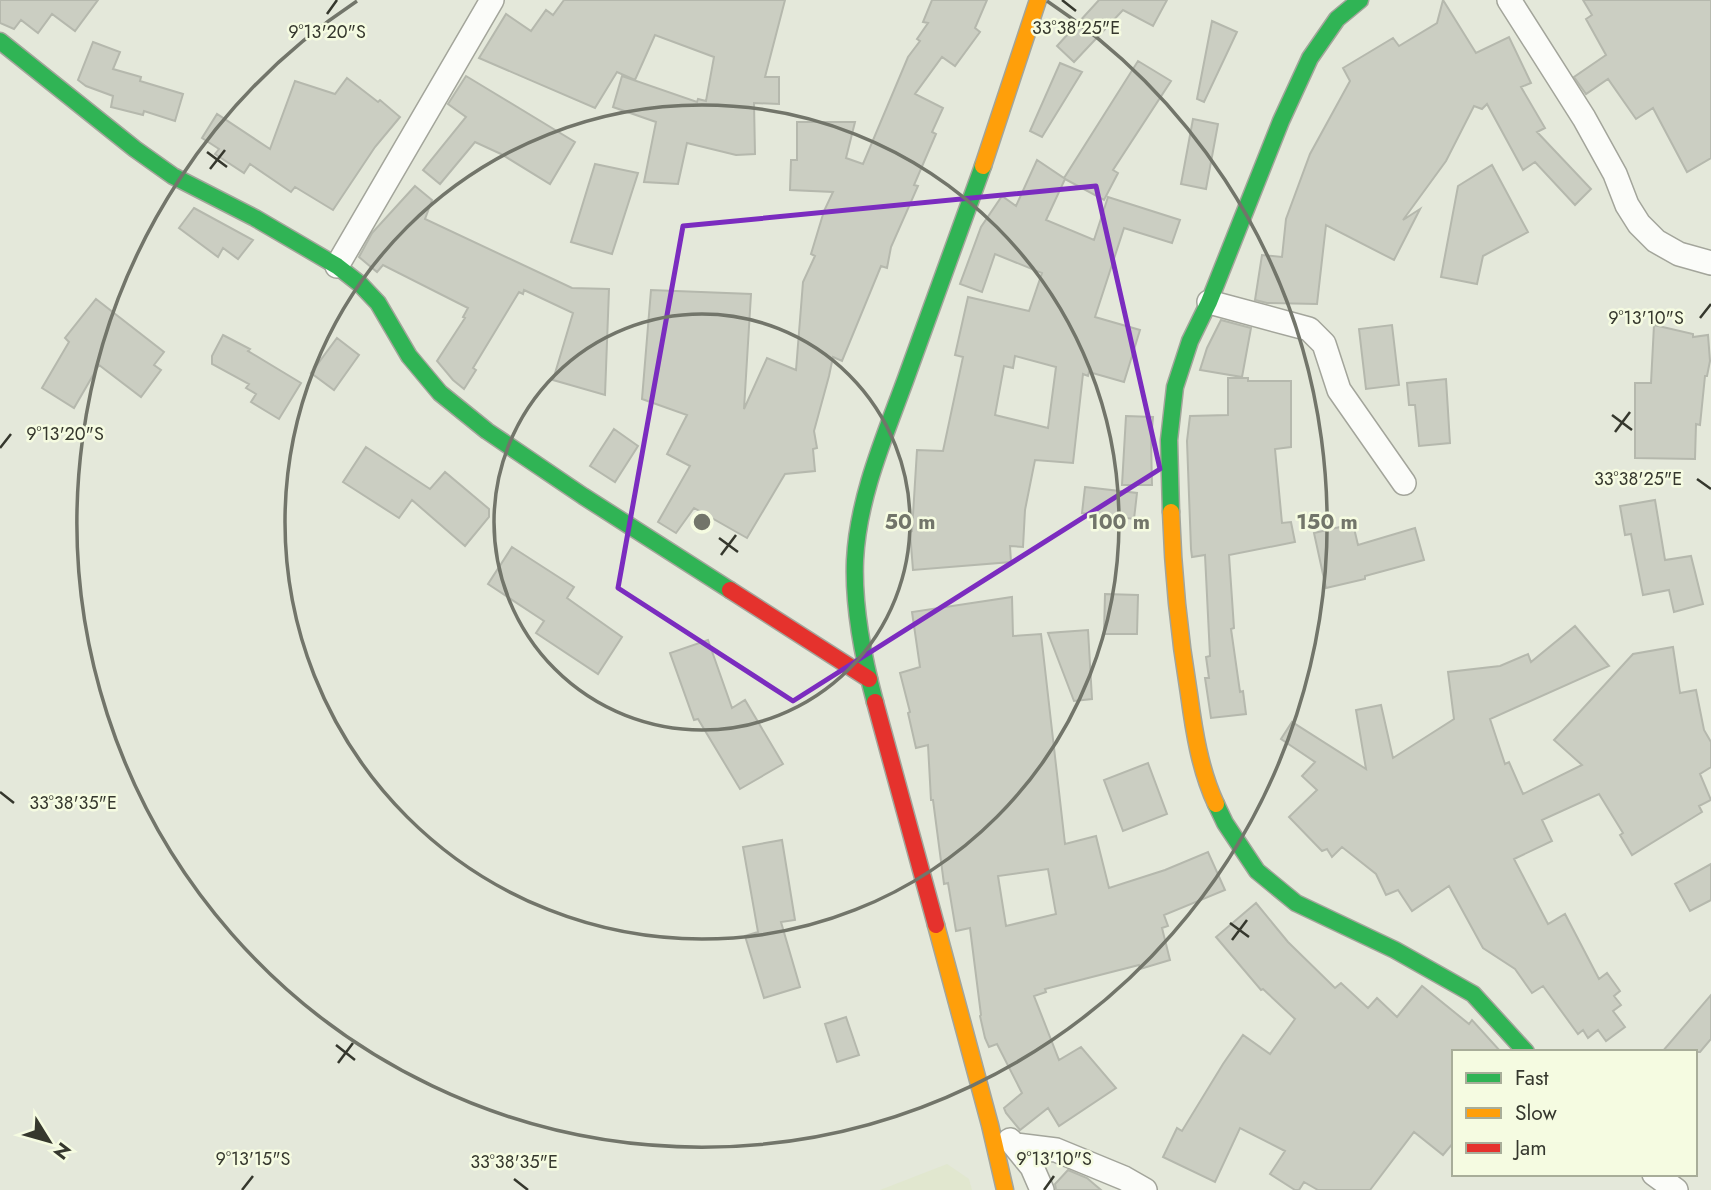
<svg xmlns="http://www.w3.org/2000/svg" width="1711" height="1190" font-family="Jost,sans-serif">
<rect width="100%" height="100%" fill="#e4e8da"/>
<!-- built -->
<path fill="#e1e7cf" d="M 947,1164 L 969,1179 L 972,1190 L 880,1190 Z"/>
<!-- building -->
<path fill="#cbcec2" stroke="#b5b8ad" stroke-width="2" fill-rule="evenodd" d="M 0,0 L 98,0 L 75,31 L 52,14 L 38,33 L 21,20 L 14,29 L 0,23 Z
M 564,0 L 785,0 L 765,77 L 779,77 L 779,104 L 754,103 L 755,154 L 736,155 L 687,143 L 678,184 L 644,182 L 656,122 L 613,107 L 622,76 L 697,102 L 698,99 L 706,101 L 714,57 L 655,35 L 635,80 L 617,72 L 595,108 L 479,58 L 506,14 L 531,31 L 546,10 L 553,15 Z
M 932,0 L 987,0 L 975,28 L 980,32 L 955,66 L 942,57 L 915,94 L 943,108 L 932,132 L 936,134 L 914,185 L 918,186 L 891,247 L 887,268 L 881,266 L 842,361 L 833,357 L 829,376 L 814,431 L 817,448 L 813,449 L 815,471 L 785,474 L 747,538 L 694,508 L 676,533 L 658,522 L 690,466 L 667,454 L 687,415 L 642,399 L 651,290 L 751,294 L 744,409 L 767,358 L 796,370 L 803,282 L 815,256 L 811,254 L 824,211 L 833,192 L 790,190 L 791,160 L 797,160 L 797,122 L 855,122 L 846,158 L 863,164 L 908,57 L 920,41 L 917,39 L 928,23 L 923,22 Z
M 1099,0 L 1167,0 L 1153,26 L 1123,10 L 1074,62 L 1057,46 Z
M 1443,0 L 1476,53 L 1509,37 L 1531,83 L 1521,87 L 1545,128 L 1537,132 L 1591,189 L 1575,205 L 1535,162 L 1523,170 L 1487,104 L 1482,109 L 1474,106 L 1446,161 L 1403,220 L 1420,209 L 1394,260 L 1326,225 L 1317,304 L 1267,303 L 1255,300 L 1262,255 L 1282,257 L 1286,219 L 1310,154 L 1350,81 L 1343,68 L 1393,38 L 1399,46 L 1437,23 Z
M 1583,0 L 1711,0 L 1711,158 L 1687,172 L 1653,108 L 1636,119 L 1608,79 L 1586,94 L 1574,77 L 1606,55 L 1586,19 L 1592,15 Z
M 1212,21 L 1237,32 L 1204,102 L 1197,99 Z
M 93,42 L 120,52 L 113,69 L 141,77 L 140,81 L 183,94 L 175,121 L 144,111 L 143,115 L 111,107 L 113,96 L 86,86 L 78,80 Z
M 1138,61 L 1171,81 L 1113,170 L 1118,173 L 1104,200 L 1065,179 L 1046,220 L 1094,240 L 1108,197 L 1180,220 L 1172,243 L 1124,228 L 1095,317 L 1140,330 L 1124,382 L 1089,372 L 1088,376 L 1083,374 L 1073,463 L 1035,460 L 1025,510 L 1023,547 L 1010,546 L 1011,562 L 913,570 L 910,532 L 912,531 L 917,450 L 943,451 L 963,357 L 955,355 L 968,297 L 1029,311 L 1042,273 L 995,254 L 982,292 L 960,284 L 981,227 L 1002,196 L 1016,206 L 1037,160 L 1064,178 ZM 1015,356 L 1056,367 L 1048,428 L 995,415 L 1004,366 L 1013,368 Z
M 1060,63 L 1082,72 L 1042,137 L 1030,131 Z
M 466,76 L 575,142 L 550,184 L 501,154 L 475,142 L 440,184 L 423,170 L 466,117 L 448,104 Z
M 347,78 L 378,102 L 380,100 L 400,117 L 375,147 L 333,210 L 295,187 L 291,192 L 250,164 L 244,173 L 215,154 L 219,149 L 202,138 L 217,114 L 270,149 L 295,81 L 335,94 Z
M 1193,119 L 1218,124 L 1206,189 L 1181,184 Z
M 595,164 L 638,173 L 612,254 L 571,242 Z
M 1492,165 L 1528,232 L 1483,256 L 1477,284 L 1441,277 L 1458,186 Z
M 415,186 L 432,200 L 425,219 L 572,288 L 609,289 L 605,395 L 553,380 L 573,313 L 524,290 L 523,294 L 519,292 L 473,368 L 476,370 L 464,389 L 453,380 L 437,361 L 465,318 L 463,317 L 468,308 L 383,265 L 377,272 L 359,257 L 372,233 Z
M 194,208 L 253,240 L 238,259 L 223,248 L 218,257 L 179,228 Z
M 96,299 L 164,352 L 154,365 L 161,370 L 141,397 L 99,365 L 74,408 L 42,388 L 69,342 L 65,338 Z
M 1221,320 L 1251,328 L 1242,377 L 1200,370 L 1207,348 Z
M 1392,325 L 1399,385 L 1366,389 L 1359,329 Z
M 1654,325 L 1693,334 L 1693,337 L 1708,335 L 1710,361 L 1707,376 L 1705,376 L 1700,425 L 1696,424 L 1695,459 L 1635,458 L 1635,383 L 1651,383 Z
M 223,335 L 250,349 L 248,351 L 301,383 L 279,419 L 251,402 L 256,394 L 246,388 L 249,384 L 212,364 L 212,356 Z
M 337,338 L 359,355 L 334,390 L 311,373 Z
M 1228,378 L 1248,378 L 1248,381 L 1291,381 L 1291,447 L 1275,449 L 1282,523 L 1291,522 L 1295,542 L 1229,555 L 1234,628 L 1231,629 L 1240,692 L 1243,691 L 1246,714 L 1211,718 L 1205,678 L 1209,678 L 1206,657 L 1210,656 L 1205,555 L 1192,557 L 1191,549 L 1187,441 L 1190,416 L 1228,415 Z
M 1446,379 L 1450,443 L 1419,446 L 1415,405 L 1409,405 L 1407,383 Z
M 1126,416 L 1153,417 L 1151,440 L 1152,485 L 1122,485 Z
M 614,429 L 638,446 L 615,482 L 590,466 Z
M 366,447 L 430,489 L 445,472 L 489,509 L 489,517 L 465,546 L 412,500 L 399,518 L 343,482 Z
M 1085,487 L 1137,493 L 1134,519 L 1082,513 Z
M 1655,500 L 1665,560 L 1691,556 L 1703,604 L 1674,612 L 1669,590 L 1643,595 L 1631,534 L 1625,535 L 1620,506 Z
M 1353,524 L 1358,545 L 1415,528 L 1424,560 L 1365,576 L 1365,579 L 1326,588 L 1314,533 Z
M 512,547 L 574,587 L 567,598 L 622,637 L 598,674 L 536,633 L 544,621 L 488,584 Z
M 1105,594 L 1138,595 L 1137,634 L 1104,634 Z
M 1012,597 L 1013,636 L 1041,634 L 1065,844 L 1096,836 L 1109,888 L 1165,870 L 1208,852 L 1225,890 L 1164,915 L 1168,926 L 1162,928 L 1170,960 L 1140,969 L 1139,965 L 1045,989 L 1046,992 L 1034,996 L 1059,1060 L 1081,1047 L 1116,1088 L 1059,1126 L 1048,1108 L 1020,1130 L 1006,1113 L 1004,1108 L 1022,1093 L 997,1044 L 989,1047 L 985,1038 L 980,1016 L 981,1015 L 970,928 L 956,931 L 948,883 L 944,884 L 933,800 L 931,800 L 928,745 L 916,748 L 908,713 L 910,712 L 900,673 L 920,667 L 912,612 ZM 1048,869 L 1056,914 L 1006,926 L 998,876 Z
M 1575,626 L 1609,666 L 1490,719 L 1505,764 L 1509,762 L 1523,794 L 1582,765 L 1554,740 L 1633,654 L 1673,647 L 1680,693 L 1696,690 L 1704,730 L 1711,742 L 1711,767 L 1700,774 L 1711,800 L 1699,806 L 1702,812 L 1632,855 L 1620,835 L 1623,833 L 1599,794 L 1542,820 L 1552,841 L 1514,859 L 1548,924 L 1565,914 L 1599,979 L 1607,973 L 1620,991 L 1614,996 L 1621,1005 L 1613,1011 L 1625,1027 L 1606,1041 L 1598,1030 L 1588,1038 L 1583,1030 L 1578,1034 L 1543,986 L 1532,993 L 1515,969 L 1483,948 L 1449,886 L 1412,911 L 1398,890 L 1386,895 L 1376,874 L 1342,847 L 1332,857 L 1327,849 L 1322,851 L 1289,817 L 1317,790 L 1302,776 L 1315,762 L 1281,739 L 1292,722 L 1366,769 L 1356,710 L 1381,705 L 1393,758 L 1454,719 L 1448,672 L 1500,666 L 1528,654 L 1531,662 Z
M 1088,630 L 1092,699 L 1074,701 L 1048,633 Z
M 708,640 L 732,708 L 745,700 L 783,764 L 740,789 L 698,719 L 694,720 L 670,653 Z
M 1148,763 L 1167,814 L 1123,831 L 1104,780 Z
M 782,840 L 795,920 L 781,922 L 800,987 L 764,998 L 745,936 L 758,932 L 743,847 Z
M 1711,864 L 1711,900 L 1690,911 L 1675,884 Z
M 1256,903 L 1288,942 L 1335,988 L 1341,983 L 1368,1008 L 1377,998 L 1397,1017 L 1422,986 L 1469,1024 L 1472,1020 L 1501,1052 L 1454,1052 L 1454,1142 L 1443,1155 L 1414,1132 L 1370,1190 L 1318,1190 L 1304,1182 L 1299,1190 L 1295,1190 L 1270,1174 L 1285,1151 L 1240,1128 L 1215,1182 L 1163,1157 L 1177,1128 L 1182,1131 L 1223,1064 L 1243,1035 L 1270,1054 L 1295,1019 L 1263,989 L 1261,990 L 1216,937 Z
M 1711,995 L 1711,1039 L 1700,1052 L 1662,1052 Z
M 846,1017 L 859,1055 L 837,1062 L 825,1024 Z
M 1068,1170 L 1087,1178 L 1101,1190 L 1056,1190 L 1055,1184 Z"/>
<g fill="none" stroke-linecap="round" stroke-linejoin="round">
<!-- street casing -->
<g stroke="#a3a59b" stroke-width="26">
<path id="street" d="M 1509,0 L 1584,118 L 1615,174 L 1627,205 L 1639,224 L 1656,241 L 1679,254 L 1711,263
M 337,266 L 492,0
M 1209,302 L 1309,329 L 1324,344 L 1339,390 L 1404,483
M 1010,1140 L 1032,1167 L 1042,1190
M 1016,1145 L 1056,1150 L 1124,1178 L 1145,1190
M 1654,1174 L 1676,1190"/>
</g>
<!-- fast casing -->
<g stroke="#a3a59b" stroke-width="19">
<path id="fast" d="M 0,41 L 135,149 L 173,176 L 255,218 L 337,266 L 360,284 L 378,303 L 409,356 L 440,393 L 487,431 L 583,496 L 730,590
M 1171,512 L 1169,440 L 1175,387 L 1190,341 L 1209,302 L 1281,121 L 1310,58 L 1337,19 L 1360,0
M 875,702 C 863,657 853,607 855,560 C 858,498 884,438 905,381 C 931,309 957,238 983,166
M 1216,804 L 1225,823 L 1257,871 L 1296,903 L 1395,950 L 1473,994 L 1526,1052"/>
</g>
<!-- slow casing -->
<g stroke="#a3a59b" stroke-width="19">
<path id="slow" d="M 983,166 L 1038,0
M 1171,512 C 1173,573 1179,634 1189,694 C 1194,731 1200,770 1216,804
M 936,925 L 990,1125 L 1005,1190"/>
</g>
<!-- jam casing -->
<g stroke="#a3a59b" stroke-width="19">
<path id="jam" d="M 730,590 L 869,679
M 875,702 L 936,925"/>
</g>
<!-- street -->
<use href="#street" stroke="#fbfcf9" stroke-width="23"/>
<!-- fast -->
<use href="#fast" stroke="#30b455" stroke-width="16"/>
<!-- slow -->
<use href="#slow" stroke="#ff9f0a" stroke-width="16"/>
<!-- jam -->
<use href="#jam" stroke="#e5322d" stroke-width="16"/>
</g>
<!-- marked area -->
<path fill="none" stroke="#7b2cbf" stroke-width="5" stroke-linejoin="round" d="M 1096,186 L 1160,469 L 793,701 L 618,588 L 683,226 Z"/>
<!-- ticks -->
<path fill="none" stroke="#35372d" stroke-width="2.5" d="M 1062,0 L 1076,11M 327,14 L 337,0M 207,152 L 227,167M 210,169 L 225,150M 1700,318 L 1711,304M 1612,415 L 1632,430M 1615,432 L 1630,412M 0,448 L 11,434M 1697,479 L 1711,489M 719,538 L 738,552M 721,555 L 736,535M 0,792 L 14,803M 1230,923 L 1249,937M 1232,940 L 1247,920M 336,1045 L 355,1060M 338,1063 L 353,1043M 514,1179 L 528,1190M 242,1190 L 253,1176M 1044,1190 L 1054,1176"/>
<!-- distance rings -->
<g fill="none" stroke="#72756a" stroke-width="3.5">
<circle cx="702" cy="522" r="208"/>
<circle cx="702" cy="522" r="417"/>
<path d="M1047 1A625 625 0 1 1 357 1"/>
</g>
<g font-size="18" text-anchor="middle" fill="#35372d" stroke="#f5fbe1" stroke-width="5" stroke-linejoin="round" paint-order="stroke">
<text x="1076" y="34">33°38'25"E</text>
<text x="327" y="38">9°13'20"S</text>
<text x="1646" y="324">9°13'10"S</text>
<text x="65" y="440">9°13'20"S</text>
<text x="1638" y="485">33°38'25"E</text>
<text x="73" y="809">33°38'35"E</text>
<text x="253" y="1165">9°13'15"S</text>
<text x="1054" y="1165">9°13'10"S</text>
<text x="514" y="1168">33°38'35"E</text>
</g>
<circle cx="702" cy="522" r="10" fill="#72756a" stroke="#f5fbe1" stroke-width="3.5"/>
<g font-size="21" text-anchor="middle" font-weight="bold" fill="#72756a" stroke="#f5fbe1" stroke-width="5" stroke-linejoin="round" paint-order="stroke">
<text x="910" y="529">50 m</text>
<text x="1119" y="529">100 m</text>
<text x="1327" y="529">150 m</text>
</g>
<!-- legend -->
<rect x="1452" y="1050" width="245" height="126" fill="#f5fbe1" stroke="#a8ad99" stroke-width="2"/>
<rect x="1466" y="1073" width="35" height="10" fill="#30b455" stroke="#a8ad99" stroke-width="2"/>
<text x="1515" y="1085" font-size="21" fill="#35372d">Fast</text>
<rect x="1466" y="1108" width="35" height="10" fill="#ff9f0a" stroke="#a8ad99" stroke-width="2"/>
<text x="1515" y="1120" font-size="21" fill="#35372d">Slow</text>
<rect x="1466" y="1143" width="35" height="10" fill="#e5322d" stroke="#a8ad99" stroke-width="2"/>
<text x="1515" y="1155" font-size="21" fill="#35372d">Jam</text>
<!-- north arrow -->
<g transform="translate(49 1141) rotate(127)" stroke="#f5fbe1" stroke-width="5" paint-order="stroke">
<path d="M0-5L12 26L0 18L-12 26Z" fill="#35372d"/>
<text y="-10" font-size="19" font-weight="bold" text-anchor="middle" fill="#35372d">N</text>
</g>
</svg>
